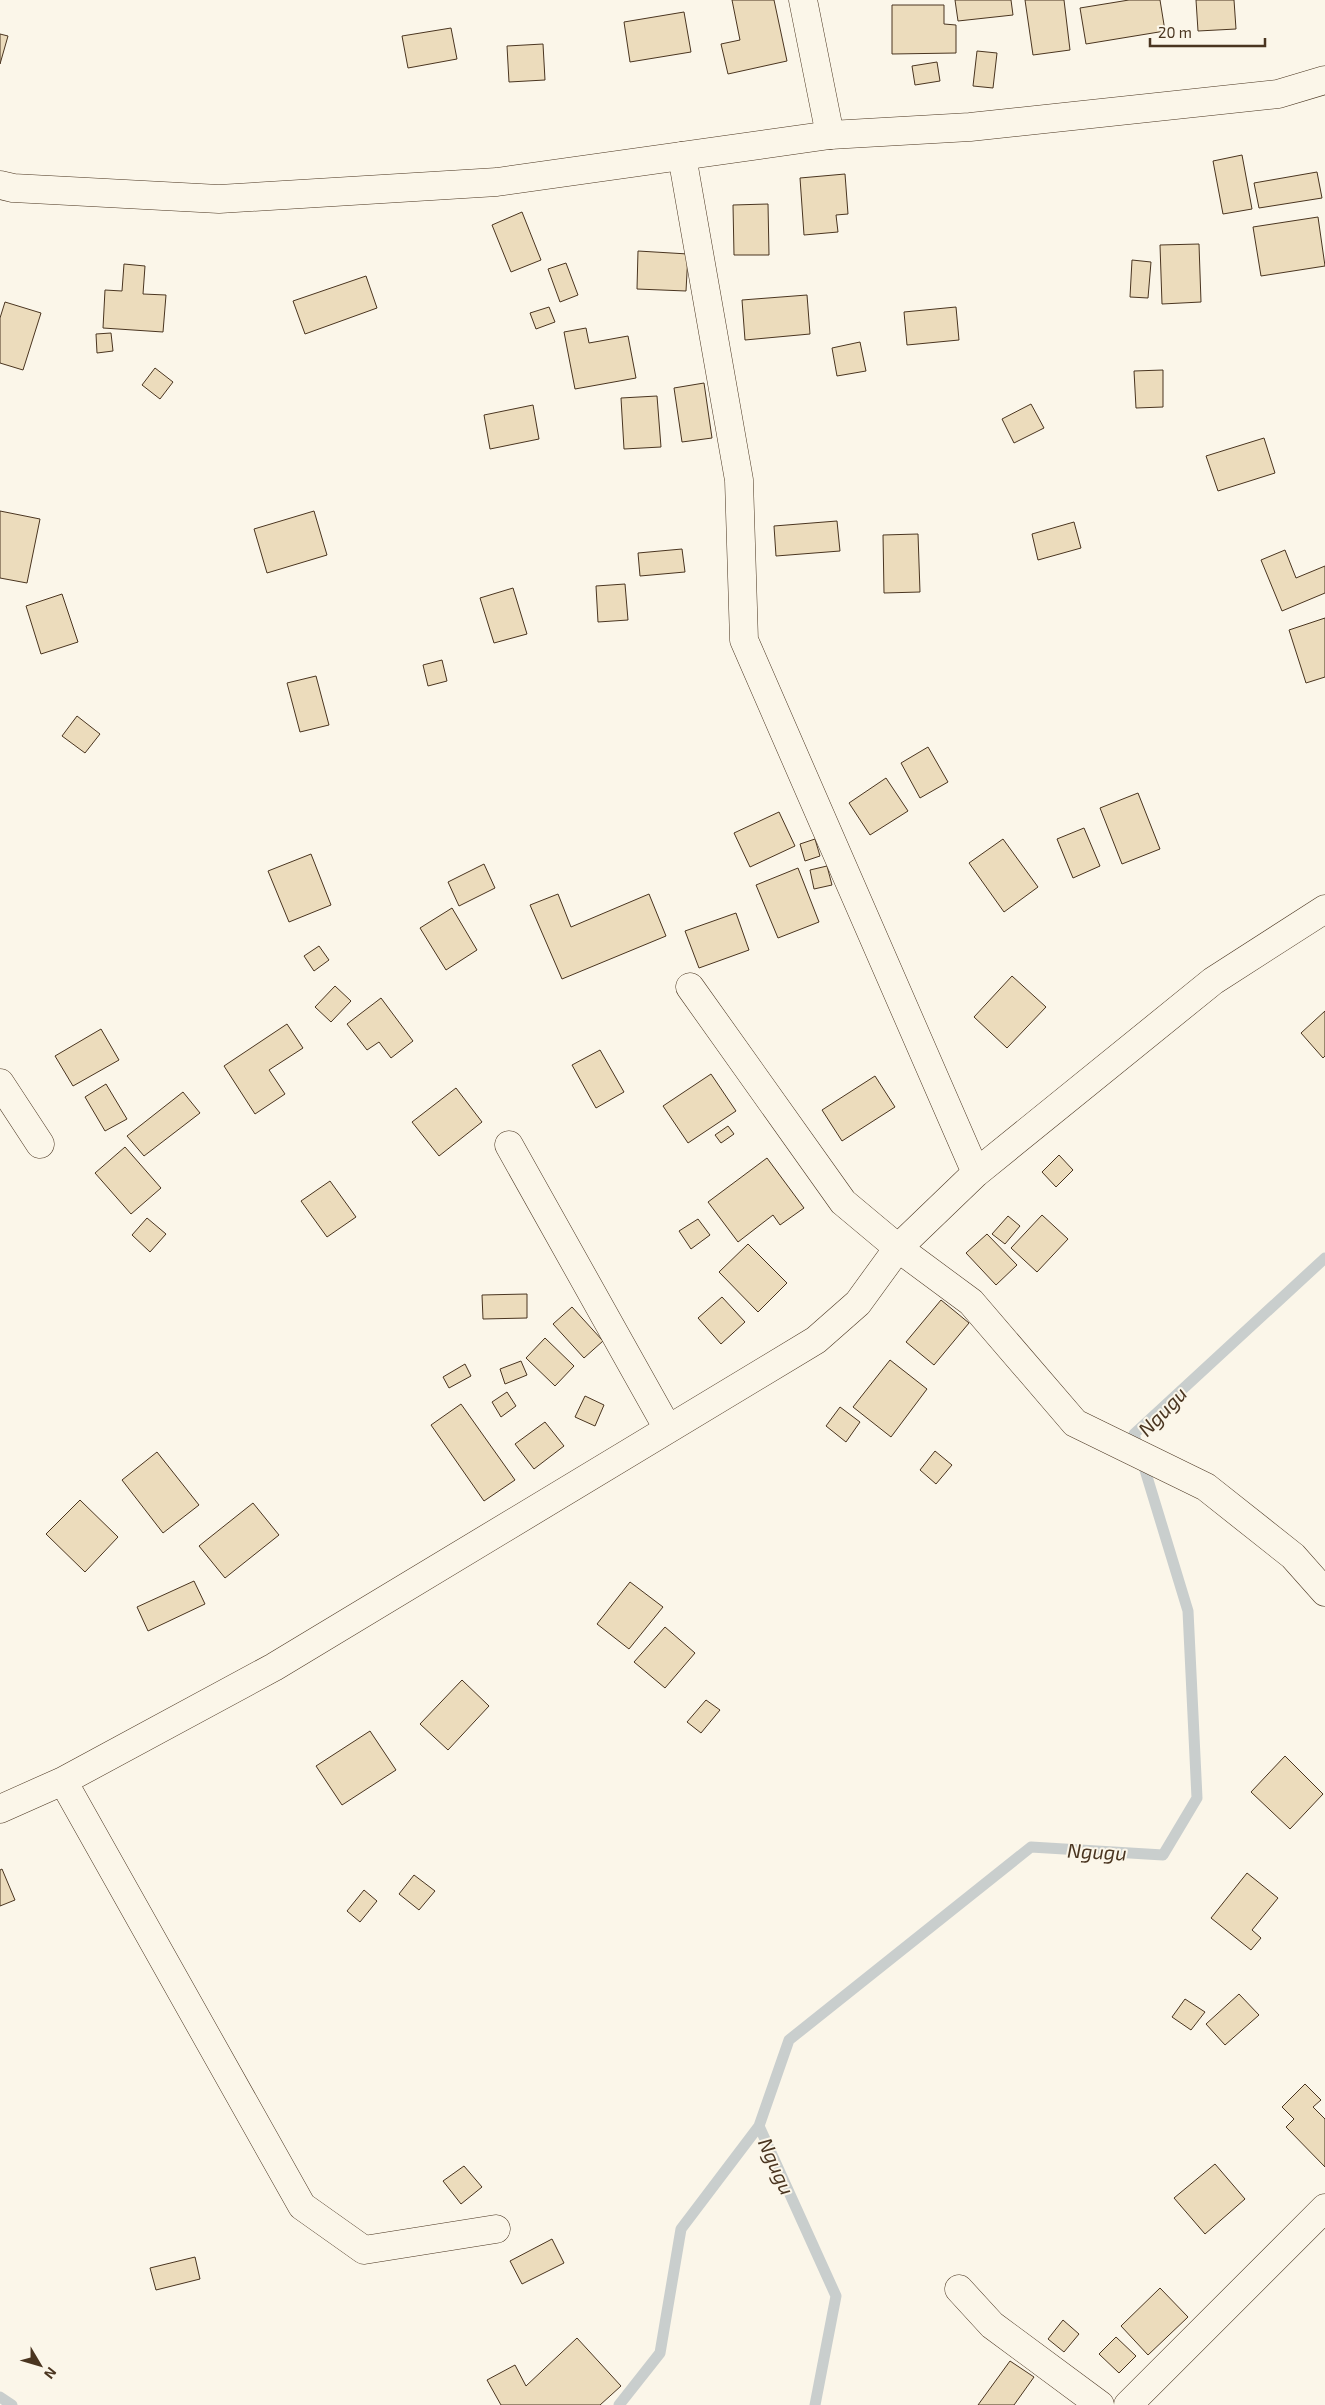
<svg xmlns="http://www.w3.org/2000/svg" width="1325" height="2405" font-family="'Exo 2',sans-serif">
<rect width="100%" height="100%" fill="#fbf6e9"/>
<g fill="none" stroke-linecap="round" stroke-linejoin="round">
<!-- stream -->
<path stroke="#c9cecd" stroke-width="11" d="M 759,2126 L 836,2296 L 815,2405
M 0,2397 L 12,2405
M 619,2405 L 660,2353 L 681,2229 L 759,2126 L 789,2040 L 1031,1847 L 1163,1855 L 1197,1798 L 1188,1611 L 1134,1434 L 1325,1258"/>
</g>
<!-- building -->
<path fill="#ecdcbc" stroke="#4a3520" d="M 732,0 L 774,0 L 787,61 L 728,74 L 721,44 L 740,40 Z
M 955,0 L 1011,0 L 1013,15 L 958,21 Z
M 1025,0 L 1064,0 L 1070,50 L 1033,55 Z
M 1129,0 L 1160,0 L 1165,31 L 1086,44 L 1080,8 Z
M 1196,0 L 1234,0 L 1236,29 L 1198,31 Z
M 892,5 L 944,5 L 944,24 L 956,25 L 956,53 L 892,54 Z
M 684,12 L 691,52 L 630,62 L 624,22 Z
M 451,28 L 457,59 L 408,68 L 402,36 Z
M 0,34 L 8,36 L 0,64 Z
M 543,44 L 545,80 L 509,82 L 507,46 Z
M 977,51 L 997,53 L 993,88 L 973,86 Z
M 937,62 L 940,81 L 915,85 L 912,66 Z
M 1242,155 L 1252,209 L 1223,214 L 1213,161 Z
M 1317,172 L 1322,198 L 1259,208 L 1254,183 Z
M 845,174 L 848,214 L 836,215 L 838,232 L 804,235 L 800,178 Z
M 768,204 L 769,255 L 734,255 L 733,205 Z
M 522,212 L 541,260 L 511,272 L 492,225 Z
M 1318,217 L 1325,266 L 1261,276 L 1253,227 Z
M 1199,244 L 1201,302 L 1162,304 L 1160,245 Z
M 638,251 L 688,254 L 686,291 L 637,289 Z
M 1132,260 L 1151,262 L 1148,298 L 1130,297 Z
M 566,263 L 578,295 L 560,302 L 548,269 Z
M 124,264 L 145,266 L 143,294 L 166,295 L 163,332 L 103,328 L 105,290 L 122,291 Z
M 366,276 L 377,308 L 305,334 L 293,301 Z
M 807,295 L 810,334 L 745,340 L 742,300 Z
M 5,302 L 41,313 L 23,370 L 0,363 L 0,318 Z
M 549,307 L 555,322 L 536,329 L 530,313 Z
M 956,307 L 959,340 L 907,345 L 904,312 Z
M 586,328 L 589,343 L 628,336 L 636,378 L 575,389 L 564,332 Z
M 111,333 L 113,351 L 97,353 L 96,334 Z
M 860,342 L 866,371 L 837,376 L 832,348 Z
M 155,368 L 173,382 L 160,399 L 142,385 Z
M 1163,370 L 1163,407 L 1136,408 L 1134,371 Z
M 704,383 L 712,438 L 682,442 L 674,388 Z
M 657,396 L 661,447 L 624,449 L 621,398 Z
M 1031,404 L 1044,428 L 1014,443 L 1002,419 Z
M 533,405 L 539,439 L 490,449 L 484,415 Z
M 1264,438 L 1275,473 L 1218,491 L 1206,456 Z
M 0,511 L 40,519 L 27,583 L 0,578 Z
M 314,511 L 327,555 L 267,573 L 254,529 Z
M 837,521 L 840,551 L 776,556 L 774,526 Z
M 1074,522 L 1081,548 L 1038,560 L 1032,534 Z
M 918,534 L 920,592 L 884,593 L 883,535 Z
M 682,549 L 685,572 L 640,576 L 638,553 Z
M 1285,550 L 1296,578 L 1325,566 L 1325,593 L 1282,611 L 1261,560 Z
M 625,584 L 628,620 L 598,622 L 596,586 Z
M 513,588 L 527,634 L 494,643 L 480,598 Z
M 62,594 L 78,642 L 41,654 L 26,606 Z
M 1325,618 L 1325,677 L 1306,683 L 1289,630 Z
M 442,660 L 447,681 L 428,686 L 423,665 Z
M 316,676 L 329,725 L 300,732 L 287,683 Z
M 77,716 L 100,734 L 85,753 L 62,736 Z
M 928,747 L 948,782 L 920,798 L 901,763 Z
M 886,778 L 908,811 L 870,835 L 849,803 Z
M 1138,793 L 1160,849 L 1122,864 L 1100,808 Z
M 779,812 L 795,846 L 750,867 L 734,833 Z
M 1084,828 L 1100,866 L 1073,878 L 1057,839 Z
M 815,839 L 820,856 L 805,861 L 800,844 Z
M 1003,839 L 1038,887 L 1004,912 L 969,863 Z
M 311,854 L 331,905 L 289,922 L 268,871 Z
M 484,864 L 495,888 L 459,906 L 448,882 Z
M 827,866 L 832,885 L 814,889 L 810,870 Z
M 798,868 L 819,922 L 778,938 L 756,885 Z
M 558,894 L 571,927 L 649,894 L 666,936 L 562,979 L 530,905 Z
M 452,908 L 477,950 L 446,970 L 420,928 Z
M 736,913 L 749,950 L 699,968 L 685,931 Z
M 319,946 L 329,960 L 314,971 L 304,956 Z
M 1012,976 L 1046,1007 L 1007,1048 L 974,1017 Z
M 335,986 L 351,1001 L 331,1022 L 315,1007 Z
M 381,998 L 413,1041 L 391,1058 L 379,1042 L 367,1050 L 347,1024 Z
M 1325,1011 L 1325,1056 L 1323,1058 L 1301,1033 Z
M 287,1024 L 303,1048 L 269,1070 L 285,1094 L 255,1114 L 224,1066 Z
M 101,1029 L 119,1060 L 73,1086 L 55,1056 Z
M 600,1050 L 624,1092 L 596,1108 L 572,1065 Z
M 711,1074 L 736,1111 L 688,1143 L 663,1106 Z
M 875,1076 L 895,1107 L 842,1141 L 822,1110 Z
M 106,1084 L 127,1119 L 105,1131 L 85,1097 Z
M 456,1088 L 482,1122 L 439,1156 L 412,1122 Z
M 183,1092 L 200,1113 L 144,1156 L 127,1136 Z
M 728,1126 L 734,1134 L 721,1143 L 715,1135 Z
M 125,1147 L 161,1188 L 131,1214 L 95,1173 Z
M 1059,1155 L 1073,1170 L 1056,1187 L 1042,1172 Z
M 767,1158 L 804,1208 L 780,1225 L 773,1215 L 738,1242 L 708,1202 Z
M 330,1181 L 356,1217 L 327,1237 L 301,1201 Z
M 1042,1215 L 1068,1239 L 1037,1272 L 1011,1248 Z
M 1008,1216 L 1020,1226 L 1005,1244 L 992,1234 Z
M 147,1218 L 166,1234 L 150,1252 L 132,1235 Z
M 698,1219 L 710,1235 L 691,1249 L 679,1231 Z
M 987,1234 L 1017,1265 L 996,1285 L 966,1253 Z
M 748,1244 L 787,1283 L 758,1312 L 719,1272 Z
M 527,1294 L 527,1318 L 483,1319 L 482,1295 Z
M 722,1297 L 745,1322 L 721,1344 L 698,1318 Z
M 941,1300 L 969,1323 L 934,1365 L 906,1342 Z
M 572,1307 L 603,1341 L 584,1358 L 553,1324 Z
M 545,1338 L 574,1366 L 555,1386 L 526,1358 Z
M 890,1360 L 927,1389 L 891,1437 L 853,1407 Z
M 521,1361 L 527,1375 L 505,1384 L 500,1369 Z
M 465,1364 L 471,1376 L 449,1388 L 443,1377 Z
M 507,1392 L 516,1406 L 501,1417 L 492,1402 Z
M 585,1396 L 604,1405 L 595,1426 L 575,1417 Z
M 461,1404 L 515,1480 L 484,1501 L 431,1425 Z
M 840,1407 L 860,1422 L 846,1442 L 826,1426 Z
M 545,1422 L 564,1446 L 534,1469 L 515,1444 Z
M 935,1451 L 952,1465 L 936,1484 L 920,1470 Z
M 157,1452 L 199,1505 L 163,1533 L 122,1480 Z
M 80,1500 L 118,1537 L 85,1572 L 46,1534 Z
M 253,1503 L 279,1535 L 225,1578 L 199,1546 Z
M 194,1581 L 205,1604 L 148,1631 L 137,1607 Z
M 630,1582 L 663,1607 L 629,1649 L 597,1624 Z
M 665,1627 L 695,1653 L 665,1688 L 634,1662 Z
M 462,1680 L 489,1706 L 448,1750 L 420,1724 Z
M 706,1700 L 720,1710 L 701,1733 L 687,1722 Z
M 370,1731 L 396,1770 L 342,1805 L 316,1766 Z
M 1285,1756 L 1323,1794 L 1290,1829 L 1251,1792 Z
M 2,1869 L 15,1900 L 0,1906 L 0,1870 Z
M 1247,1873 L 1278,1898 L 1252,1930 L 1261,1938 L 1251,1950 L 1211,1918 Z
M 414,1875 L 435,1891 L 419,1910 L 399,1894 Z
M 364,1890 L 377,1901 L 360,1922 L 347,1911 Z
M 1239,1994 L 1259,2015 L 1225,2045 L 1206,2024 Z
M 1185,1999 L 1205,2012 L 1191,2030 L 1172,2017 Z
M 1305,2084 L 1321,2100 L 1313,2107 L 1325,2119 L 1325,2167 L 1286,2127 L 1294,2119 L 1282,2107 Z
M 1215,2164 L 1245,2199 L 1205,2234 L 1174,2198 Z
M 464,2166 L 482,2187 L 461,2204 L 443,2181 Z
M 552,2239 L 564,2263 L 522,2284 L 510,2261 Z
M 195,2257 L 200,2279 L 156,2290 L 150,2268 Z
M 1160,2288 L 1188,2317 L 1148,2355 L 1121,2326 Z
M 1063,2320 L 1079,2334 L 1064,2352 L 1048,2339 Z
M 1116,2337 L 1136,2356 L 1119,2373 L 1099,2354 Z
M 577,2338 L 621,2386 L 600,2405 L 501,2405 L 487,2380 L 515,2365 L 526,2386 Z
M 1010,2361 L 1034,2377 L 1014,2405 L 978,2405 Z"/>
<g fill="none" stroke-linecap="round" stroke-linejoin="round">
<!-- minor casing -->
<g stroke="#4a3520" stroke-width="29">
<path id="minor" d="M 803,0 L 830,135
M 682,156 L 739,480 L 744,640 L 976,1173
M 690,987 L 843,1202 L 898,1248 L 971,1302 L 1075,1423 L 1206,1487 L 1293,1556 L 1325,1592
M 0,1083 L 40,1144
M 509,1145 L 668,1429
M 63,1781 L 302,2206 L 364,2250 L 496,2229
M 0,1809 L 63,1781 L 274,1667 L 816,1340 L 858,1303 L 898,1248 L 976,1173 L 1213,981 L 1325,909
M 959,2289 L 992,2325 L 1100,2405
M 1128,2405 L 1325,2208"/>
</g>
<!-- major casing -->
<g stroke="#4a3520" stroke-width="29">
<path id="major" d="M 0,185 L 13,188 L 219,199 L 497,182 L 830,135 L 970,127 L 1278,94 L 1325,80"/>
</g>
<!-- minor -->
<use href="#minor" stroke="#fbf6e9" stroke-width="28"/>
<!-- major -->
<use href="#major" stroke="#fbf6e9" stroke-width="28"/>
</g>
<g text-anchor="middle" dominant-baseline="central" stroke-width="4" stroke-linejoin="round" paint-order="stroke">
<!-- water labels -->
<g font-size="20" font-style="italic" fill="#4a3520" stroke="#fbf6e9">
<text transform="translate(1162 1411) rotate(-46)">Ngugu</text>
<text transform="translate(1097 1851) rotate(3)">Ngugu</text>
<text transform="translate(777 2166) rotate(66)">Ngugu</text>
</g>
</g>
<!-- north arrow -->
<g transform="translate(40 2365) rotate(128)" stroke="#fbf6e9" stroke-width="4" paint-order="stroke">
<path d="M0-4L9 19L0 12L-9 19Z" fill="#4a3520"/>
<text y="-8" font-size="14" font-weight="bold" text-anchor="middle" fill="#4a3520">N</text>
</g>
<!-- scale -->
<path d="M1150 38v8h115v-8" fill="none" stroke="#4a3520" stroke-width="2.5"/>
<text x="1158" y="38" font-size="15" fill="#4a3520" stroke="#fbf6e9" stroke-width="4" paint-order="stroke">20 m</text>
</svg>
